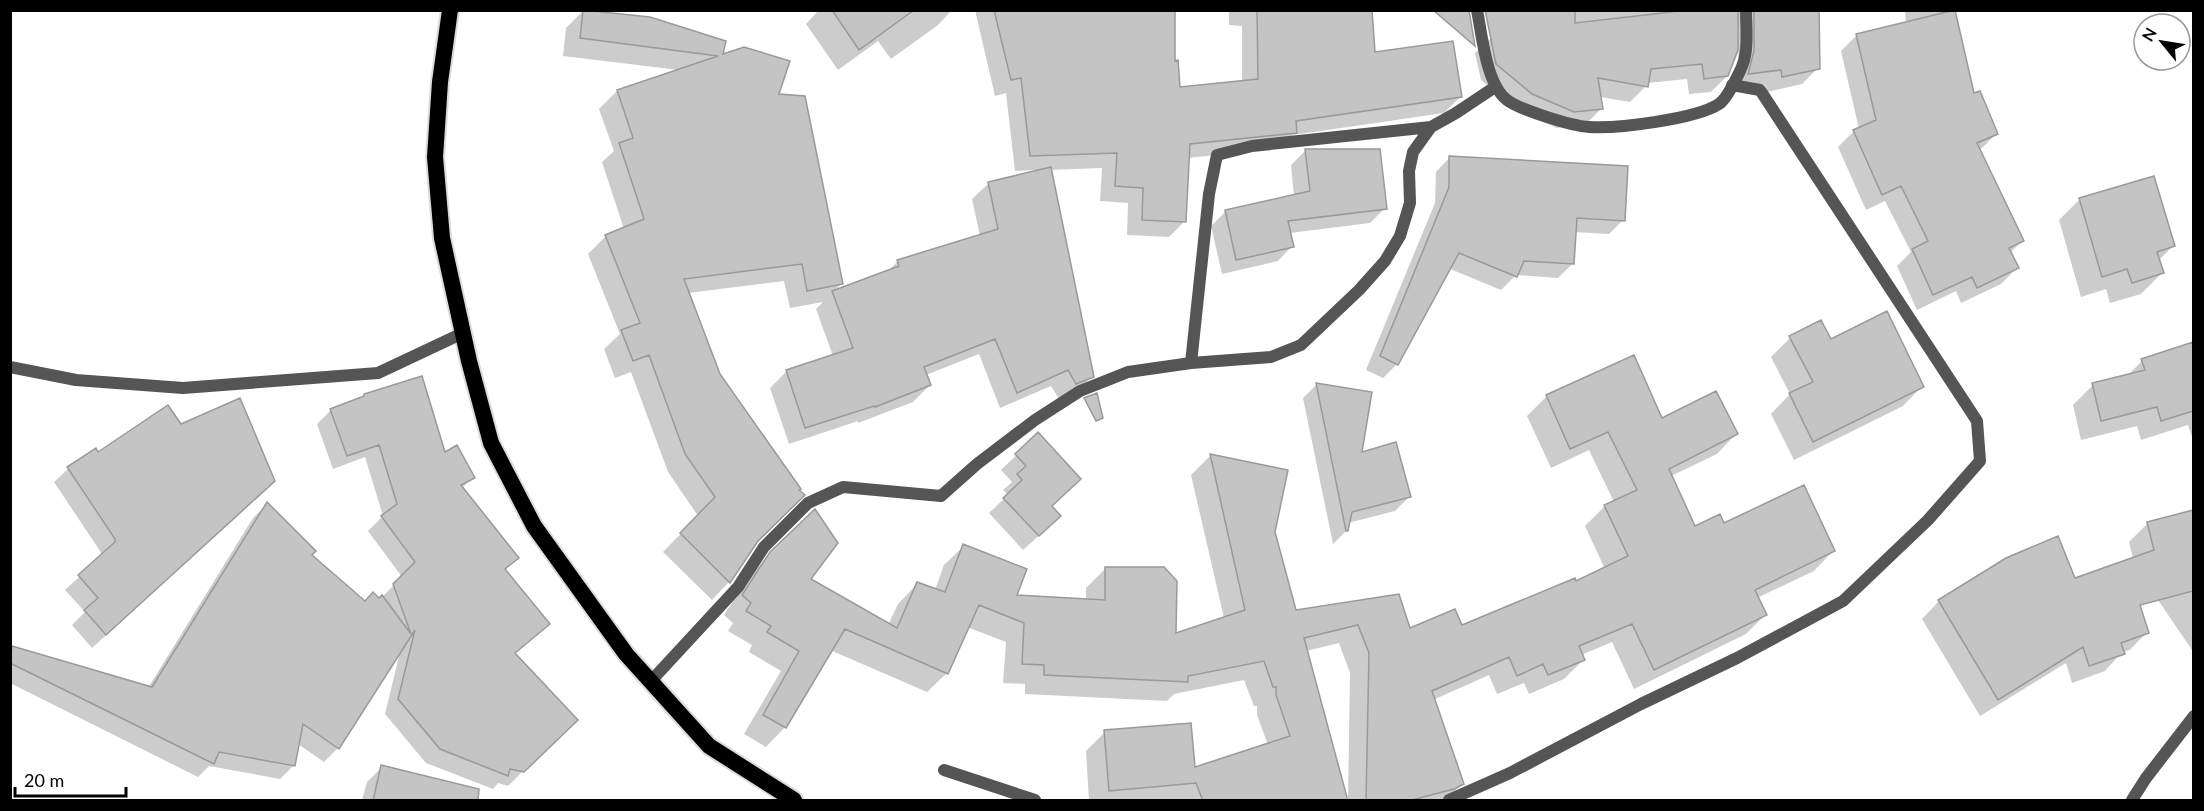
<svg xmlns="http://www.w3.org/2000/svg" width="2204" height="811" font-family="Lato,sans-serif">
<rect width="100%" height="100%" fill="#fff"/>
<!-- shadow -->
<path fill="#0003" d="M 584,10 L 721,56 L 777,95 L 841,284 L 833,292 L 888,271 L 898,261 L 980,236 L 972,199 L 989,183 L 1038,170 L 1015,171 L 1006,93 L 995,96 L 975,10 L 1173,10 L 1173,62 L 1179,89 L 1242,83 L 1242,26 L 1229,25 L 1229,10 L 1371,10 L 1373,54 L 1460,97 L 1444,113 L 1293,135 L 1279,148 L 1188,158 L 1185,221 L 1169,237 L 1127,235 L 1128,203 L 1100,201 L 1102,168 L 1050,170 L 1092,376 L 1076,393 L 1059,399 L 1051,386 L 1000,408 L 979,354 L 926,375 L 930,385 L 913,402 L 858,423 L 858,421 L 789,444 L 770,388 L 787,371 L 833,356 L 816,309 L 823,302 L 790,308 L 784,281 L 688,293 L 756,541 L 729,582 L 712,600 L 663,552 L 698,516 L 668,472 L 631,372 L 615,378 L 604,349 L 620,334 L 588,254 L 606,236 L 624,229 L 602,162 L 614,151 L 599,109 L 617,91 L 679,70 L 563,56 L 566,28 Z
M 819,10 L 952,10 L 938,25 L 891,59 L 878,41 L 838,70 L 806,24 Z
M 1493,10 L 1818,10 L 1818,68 L 1802,84 L 1767,92 L 1765,85 L 1733,89 L 1739,69 L 1738,43 L 1727,76 L 1711,92 L 1689,94 L 1687,79 L 1647,83 L 1646,86 L 1630,102 L 1600,97 L 1602,108 L 1586,124 L 1557,128 L 1516,110 L 1481,80 L 1475,53 L 1492,37 Z
M 1905,10 L 1954,10 L 1973,95 L 1996,134 L 1979,151 L 2022,241 L 2010,253 L 2017,268 L 2001,284 L 1961,303 L 1956,291 L 1917,310 L 1897,266 L 1911,252 L 1885,201 L 1866,210 L 1838,147 L 1854,131 L 1859,129 L 1841,51 L 1857,35 L 1906,24 Z
M 1306,150 L 1385,208 L 1370,223 L 1290,233 L 1292,246 L 1278,261 L 1222,274 L 1211,226 L 1226,211 L 1294,196 L 1291,165 Z
M 1450,157 L 1623,220 L 1609,234 L 1574,232 L 1573,263 L 1558,278 L 1516,275 L 1501,290 L 1448,268 L 1397,364 L 1383,378 L 1366,370 L 1435,203 L 1436,172 Z
M 2080,199 L 2173,246 L 2158,261 L 2162,273 L 2141,294 L 2110,303 L 2106,289 L 2081,297 L 2059,220 Z
M 1790,338 L 1830,341 L 1922,386 L 1903,406 L 1794,460 L 1771,414 L 1790,394 L 1771,357 Z
M 2194,344 L 2194,443 L 2188,425 L 2141,440 L 2137,426 L 2081,440 L 2073,405 L 2093,385 L 2127,376 L 2142,361 Z
M 1317,384 L 1360,454 L 1409,497 L 1395,511 L 1348,523 L 1347,530 L 1333,544 L 1303,398 Z
M 364,396 L 444,454 L 473,477 L 462,488 L 517,558 L 504,571 L 548,624 L 514,655 L 575,720 L 508,786 L 498,783 L 493,789 L 426,763 L 385,714 L 400,652 L 338,748 L 324,762 L 298,744 L 294,765 L 280,779 L 209,766 L 198,777 L 10,683 L 10,650 L 12,648 L 148,688 L 253,518 L 267,504 L 310,556 L 365,603 L 379,600 L 402,577 L 368,531 L 383,516 L 365,457 L 333,469 L 317,424 L 331,410 L 361,399 Z
M 1547,396 L 1736,434 L 1717,454 L 1671,476 L 1694,528 L 1723,525 L 1833,551 L 1814,571 L 1757,598 L 1765,615 L 1746,634 L 1634,689 L 1612,642 L 1581,655 L 1583,660 L 1564,679 L 1529,694 L 1524,683 L 1497,694 L 1489,675 L 1433,700 L 1462,784 L 1446,800 L 1348,800 L 1350,673 L 1339,643 L 1306,651 L 1347,800 L 1089,800 L 1086,751 L 1105,732 L 1194,769 L 1268,745 L 1257,715 L 1257,706 L 1254,706 L 1244,680 L 1174,694 L 1167,701 L 1025,694 L 1025,684 L 1003,683 L 1006,642 L 967,627 L 947,673 L 927,692 L 830,650 L 785,727 L 766,747 L 744,734 L 781,671 L 749,652 L 752,645 L 728,631 L 733,623 L 724,615 L 751,574 L 814,511 L 809,579 L 888,625 L 898,604 L 917,584 L 935,590 L 944,565 L 964,546 L 1015,597 L 1086,601 L 1086,588 L 1106,568 L 1175,635 L 1224,618 L 1191,475 L 1210,456 L 1273,532 L 1295,612 L 1410,631 L 1461,627 L 1575,583 L 1605,569 L 1585,526 L 1605,506 L 1614,502 L 1589,450 L 1551,468 L 1527,416 Z
M 181,426 L 260,495 L 92,648 L 72,625 L 85,612 L 65,590 L 102,556 L 102,554 L 54,482 L 68,469 L 95,450 L 98,454 Z
M 1038,434 L 1051,506 L 1045,530 L 1023,550 L 989,513 L 1008,495 L 1003,490 L 1012,482 L 1001,470 Z
M 2194,511 L 2194,653 L 2135,566 L 2129,542 L 2148,523 Z
M 2074,580 L 2147,632 L 2130,650 L 2122,652 L 2105,671 L 2072,683 L 2066,663 L 1980,716 L 1922,619 L 1939,601 Z
M 382,767 L 441,800 L 362,800 L 367,782 Z"/>
<!-- building -->
<path fill="#c4c4c4" stroke="#999" stroke-width="1.5" d="M 583,10 L 650,17 L 726,41 L 723,54 L 744,47 L 790,61 L 779,94 L 805,96 L 843,284 L 807,291 L 802,264 L 684,279 L 720,374 L 801,489 L 799,490 L 805,495 L 758,541 L 730,583 L 680,533 L 715,497 L 685,454 L 649,355 L 633,361 L 621,330 L 640,323 L 605,235 L 644,219 L 619,143 L 633,138 L 617,90 L 718,56 L 580,38 Z
M 832,10 L 914,10 L 859,50 Z
M 994,10 L 1175,10 L 1175,61 L 1178,60 L 1180,87 L 1258,79 L 1257,10 L 1372,10 L 1375,52 L 1453,41 L 1462,97 L 1296,121 L 1297,133 L 1190,144 L 1186,222 L 1142,220 L 1143,188 L 1115,186 L 1117,153 L 1030,156 L 1021,78 L 1011,80 Z
M 1433,10 L 1469,10 L 1475,46 Z
M 1485,10 L 1575,10 L 1575,23 L 1689,10 L 1738,10 L 1738,50 L 1728,76 L 1704,79 L 1702,64 L 1651,69 L 1648,87 L 1598,78 L 1603,109 L 1574,112 L 1532,94 L 1496,64 Z
M 1754,10 L 1819,10 L 1820,69 L 1782,77 L 1781,70 L 1748,74 L 1754,51 Z
M 1955,10 L 1974,93 L 1980,91 L 1998,134 L 1977,143 L 2024,241 L 2009,248 L 2019,268 L 1977,288 L 1972,277 L 1933,295 L 1912,249 L 1928,241 L 1901,186 L 1882,195 L 1853,130 L 1876,120 L 1856,34 Z
M 1305,149 L 1380,149 L 1387,209 L 1288,221 L 1294,247 L 1236,260 L 1225,210 L 1310,191 Z
M 1449,156 L 1628,166 L 1625,221 L 1577,218 L 1574,264 L 1524,261 L 1517,277 L 1459,253 L 1398,365 L 1380,356 L 1449,187 Z
M 1051,167 L 1094,377 L 1076,384 L 1068,370 L 1017,393 L 995,339 L 924,367 L 931,385 L 875,407 L 874,406 L 805,428 L 786,370 L 853,348 L 832,291 L 899,266 L 897,260 L 998,229 L 988,182 Z
M 2154,176 L 2175,246 L 2157,252 L 2164,273 L 2132,283 L 2127,269 L 2102,277 L 2079,198 Z
M 1887,311 L 1924,387 L 1813,442 L 1789,393 L 1813,382 L 1789,336 L 1821,320 L 1831,339 Z
M 2193,342 L 2193,411 L 2161,421 L 2157,407 L 2101,421 L 2092,383 L 2145,370 L 2141,359 Z
M 1634,355 L 1662,418 L 1716,391 L 1738,434 L 1669,469 L 1695,526 L 1720,514 L 1724,523 L 1804,485 L 1835,551 L 1755,590 L 1767,615 L 1654,670 L 1632,624 L 1579,646 L 1585,660 L 1548,675 L 1543,664 L 1517,676 L 1509,657 L 1432,691 L 1464,784 L 1454,789 L 1408,801 L 1366,801 L 1369,653 L 1358,625 L 1304,638 L 1348,801 L 1203,801 L 1196,783 L 1109,791 L 1104,730 L 1191,723 L 1195,767 L 1290,736 L 1276,695 L 1276,687 L 1273,687 L 1264,661 L 1188,676 L 1188,682 L 1044,675 L 1044,665 L 1022,664 L 1024,623 L 979,605 L 948,674 L 845,629 L 786,728 L 763,715 L 799,651 L 767,632 L 771,626 L 746,611 L 751,603 L 742,595 L 770,552 L 815,509 L 838,543 L 811,579 L 897,628 L 917,582 L 945,592 L 963,544 L 1027,569 L 1017,595 L 1105,600 L 1105,567 L 1164,567 L 1177,581 L 1176,633 L 1245,610 L 1210,454 L 1288,470 L 1275,532 L 1296,610 L 1399,594 L 1410,628 L 1455,609 L 1462,625 L 1575,578 L 1576,581 L 1628,556 L 1604,505 L 1637,490 L 1608,432 L 1570,449 L 1546,395 Z
M 422,376 L 445,452 L 457,445 L 475,478 L 461,485 L 519,558 L 505,569 L 550,624 L 515,653 L 578,720 L 524,772 L 510,769 L 508,776 L 440,749 L 398,699 L 415,630 L 339,749 L 303,724 L 295,766 L 219,752 L 214,764 L 10,663 L 12,646 L 152,687 L 267,502 L 316,551 L 312,555 L 365,601 L 373,592 L 379,598 L 382,595 L 411,634 L 393,584 L 415,562 L 381,516 L 397,504 L 379,445 L 347,456 L 330,409 L 364,396 L 364,394 Z
M 1316,383 L 1372,392 L 1362,452 L 1396,442 L 1411,497 L 1352,512 L 1348,531 L 1346,531 Z
M 1097,393 L 1103,418 L 1096,421 L 1084,398 Z
M 240,398 L 275,481 L 106,635 L 84,610 L 98,598 L 78,575 L 115,542 L 115,539 L 67,467 L 96,448 L 98,452 L 168,405 L 181,424 Z
M 1038,432 L 1081,479 L 1052,506 L 1061,516 L 1039,536 L 1003,498 L 1022,480 L 1017,474 L 1026,466 L 1015,454 Z
M 2193,510 L 2193,591 L 2140,605 L 2149,633 L 2121,643 L 2125,654 L 2089,666 L 2083,647 L 1998,700 L 1938,600 L 2006,558 L 2058,536 L 2075,578 L 2154,550 L 2147,522 Z
M 381,765 L 479,789 L 478,801 L 373,801 Z"/>
<g fill="none" stroke-linecap="round" stroke-linejoin="round">
<!-- trunk casing -->
<g stroke="#dbdbdb" stroke-width="20">
<path id="trunk" d="M 450,10 L 440,82 L 435,157 L 442,238 L 469,361 L 491,443 L 534,526 L 626,654 L 709,746 L 794,800"/>
</g>
<!-- minor -->
<path stroke="#555" stroke-width="12" d="M 1477,10 C 1482,35 1486,84 1507,100 C 1520,110 1572,126 1589,127 C 1617,129 1696,119 1719,104 C 1727,99 1744,66 1745,56 C 1748,42 1746,25 1746,10
M 1191,363 L 1209,194 L 1217,155 L 1252,146 L 1431,127
M 10,367 L 76,380 L 183,388 L 378,373 L 463,333
M 651,681 L 738,587 L 764,547 L 808,503 L 843,487 L 941,496 L 977,464 L 1035,420 L 1080,391 L 1128,372 L 1191,363 L 1271,357 L 1301,345 L 1359,290 L 1385,261 L 1400,236 L 1410,203 L 1409,171 L 1413,152 L 1431,127 L 1456,113 L 1495,87
M 944,770 L 1035,800
M 1449,800 L 1510,773 L 1641,704 L 1737,658 L 1843,601 L 1928,520 L 1980,461 L 1977,421 L 1760,90 L 1732,85
M 2132,800 L 2146,778 L 2194,716"/>
<!-- trunk -->
<use href="#trunk" stroke="#000" stroke-width="16"/>
</g>
<!-- border -->
<rect width="2204" height="811" fill="none" stroke="#000000" stroke-width="24"/>
<!-- north arrow -->
<g transform="translate(2162 42) rotate(300)"><circle r="28" fill="#ffffff" stroke="#999999" stroke-width="1.5"/>
<path d="M0-4.5L10 22L0 15L-10 22Z" fill="#000000"/>
<text y="-9" font-size="16" font-weight="bold" text-anchor="middle" fill="#000000">N</text>
</g>
<!-- scale -->
<path d="M15 787v9h111v-9" fill="none" stroke="#000000" stroke-width="3"/>
<text x="24" y="787" font-size="18" fill="#000000" stroke="#ffffff" stroke-width="4.5" paint-order="stroke">20 m</text>
</svg>
